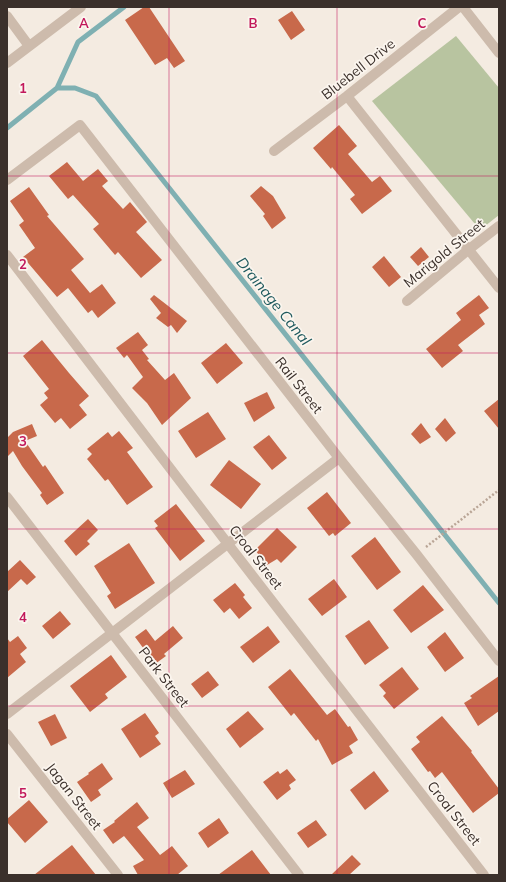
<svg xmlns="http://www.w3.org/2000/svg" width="506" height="882" font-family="Mulish,sans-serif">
<rect width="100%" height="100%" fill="#f4ebe1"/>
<!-- green -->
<path fill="#b8c4a0" d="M 456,36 L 499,88 L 499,215 L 480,230 L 372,101 Z"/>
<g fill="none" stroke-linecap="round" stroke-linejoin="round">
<!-- stream -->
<path stroke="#7fb0b2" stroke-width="5" d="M 57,88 L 78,42 L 124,7
M 7,128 L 57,88 L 75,88 L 96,96 L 499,603"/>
</g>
<!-- building -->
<path fill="#c8694b" d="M 144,7 L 149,7 L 185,61 L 174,68 L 167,58 L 155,65 L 125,20 Z
M 292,11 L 305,30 L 291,40 L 278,20 Z
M 339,125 L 357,146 L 348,154 L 372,182 L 380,176 L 392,191 L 362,214 L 350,199 L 355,195 L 332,167 L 331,169 L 313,148 Z
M 67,162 L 83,181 L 98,169 L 108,181 L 102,186 L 123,209 L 130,202 L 147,222 L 136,232 L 162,260 L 141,278 L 118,252 L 115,255 L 93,229 L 99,224 L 73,195 L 68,199 L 49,176 Z
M 261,186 L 273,196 L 286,218 L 272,229 L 263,216 L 265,214 L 250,196 Z
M 29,187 L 49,215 L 47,216 L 84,259 L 71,270 L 90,293 L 102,284 L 116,303 L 98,318 L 92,310 L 88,313 L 68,288 L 57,297 L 23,257 L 35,248 L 19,225 L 24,221 L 10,201 Z
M 421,247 L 429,257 L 418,266 L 410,257 Z
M 384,256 L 401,277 L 389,287 L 372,267 Z
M 154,295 L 167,305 L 187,321 L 177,333 L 171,325 L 168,327 L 156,318 L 161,313 L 150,299 Z
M 479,295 L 489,308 L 479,315 L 485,324 L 458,345 L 463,351 L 442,368 L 426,349 L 461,320 L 456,313 Z
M 138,332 L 148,345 L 142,350 L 149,359 L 147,360 L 165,380 L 174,373 L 191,398 L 162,425 L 147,403 L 132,388 L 143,377 L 127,355 L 124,358 L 116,348 Z
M 42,340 L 69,373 L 89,396 L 79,405 L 87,415 L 70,429 L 61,418 L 55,423 L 40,405 L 48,398 L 44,393 L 49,389 L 23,356 Z
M 226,343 L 243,363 L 217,384 L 201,363 Z
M 267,392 L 275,408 L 254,422 L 244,403 Z
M 499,399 L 499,429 L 484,411 Z
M 208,412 L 226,439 L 196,458 L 178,431 Z
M 445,418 L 456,433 L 446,442 L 435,429 Z
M 421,423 L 431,437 L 420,444 L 411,434 Z
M 32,424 L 37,436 L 25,441 L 43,467 L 45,465 L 64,493 L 47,505 L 40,495 L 42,493 L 22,466 L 13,451 L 7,457 L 7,438 L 13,432 Z
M 119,431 L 133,448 L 127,452 L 153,487 L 127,505 L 108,479 L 105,481 L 87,459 L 92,454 L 87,449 L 108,432 L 112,437 Z
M 269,435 L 287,458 L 272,470 L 253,447 Z
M 229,460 L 261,484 L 241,509 L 210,485 Z
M 327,492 L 351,523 L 335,536 L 333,533 L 329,536 L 307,508 Z
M 176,504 L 205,541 L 180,561 L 155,528 L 158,526 L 154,521 Z
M 88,519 L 98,530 L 87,541 L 90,544 L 76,556 L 64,541 Z
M 277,528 L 297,547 L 281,563 L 277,559 L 267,565 L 255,550 Z
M 375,537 L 401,572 L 377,590 L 351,556 Z
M 129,543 L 155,583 L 115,609 L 107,596 L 111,593 L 94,566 Z
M 20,560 L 36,577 L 27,585 L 21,579 L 7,592 L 7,572 Z
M 334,579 L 347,597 L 322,616 L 308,599 Z
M 235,583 L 245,595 L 243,597 L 252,608 L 239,619 L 230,608 L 224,613 L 213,600 Z
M 423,585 L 444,610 L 411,633 L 393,610 Z
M 60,611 L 71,624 L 53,639 L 42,626 Z
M 369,620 L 389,648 L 365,665 L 345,636 Z
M 173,626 L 183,638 L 164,654 L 166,656 L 155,664 L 135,637 L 146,629 L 155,641 Z
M 268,626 L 280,642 L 253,663 L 240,647 Z
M 445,632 L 464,658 L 445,672 L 427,647 Z
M 18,636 L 27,648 L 20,654 L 26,662 L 7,678 L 7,638 L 10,642 Z
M 111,655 L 127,677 L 105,694 L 108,698 L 90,712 L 70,686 Z
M 402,667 L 419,689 L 394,709 L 383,696 L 386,693 L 379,685 Z
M 290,669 L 327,715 L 335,709 L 348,727 L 350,726 L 358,740 L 349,746 L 353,753 L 332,765 L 318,739 L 316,741 L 294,713 L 291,716 L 268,687 Z
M 208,671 L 219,685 L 202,698 L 191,684 Z
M 499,676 L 499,711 L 478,726 L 464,703 L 472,698 L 470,696 Z
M 248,711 L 264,729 L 240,748 L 226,729 Z
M 145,713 L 159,733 L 155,736 L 161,744 L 140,758 L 121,729 Z
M 55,714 L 67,738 L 51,746 L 38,722 Z
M 442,716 L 472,751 L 471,752 L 499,789 L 499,793 L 473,813 L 442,772 L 435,778 L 430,771 L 428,772 L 411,749 L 420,742 L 416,737 Z
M 102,763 L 113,779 L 98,790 L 101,795 L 91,802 L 77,782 L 89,774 L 88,773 Z
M 287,769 L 296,780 L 289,785 L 291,789 L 277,800 L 263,782 L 278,771 L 280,774 Z
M 185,770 L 195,784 L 172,798 L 163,783 Z
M 374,771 L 389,791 L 365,810 L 350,790 Z
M 29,800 L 48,822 L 25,843 L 7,822 L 7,819 Z
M 137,802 L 149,818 L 137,827 L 160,855 L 172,846 L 188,866 L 177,875 L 138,875 L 133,866 L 144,860 L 124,836 L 113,844 L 103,830 L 115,822 L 114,821 Z
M 219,818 L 229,833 L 208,848 L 198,833 Z
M 316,820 L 327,835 L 308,848 L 297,833 Z
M 72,845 L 96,875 L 34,875 Z
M 252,850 L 271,875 L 218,875 Z
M 352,855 L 361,864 L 349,875 L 331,875 Z"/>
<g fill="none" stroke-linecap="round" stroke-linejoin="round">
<!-- path -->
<path stroke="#b9a596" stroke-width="2.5" stroke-dasharray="2 2" stroke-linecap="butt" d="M 426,547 L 499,490"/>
<!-- minor -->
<path stroke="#cdbbac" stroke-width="10" d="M 463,7 L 499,53
M 7,16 L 29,46
M 7,63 L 81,7
M 347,96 L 499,288
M 274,151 L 347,96 L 459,7
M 7,180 L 80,125 L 339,458 L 417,555 L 499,661
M 7,255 L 228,544 L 484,875
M 407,301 L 468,250 L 499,226
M 7,497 L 299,875
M 7,714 L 339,458
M 7,734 L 118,875"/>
</g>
<!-- grid -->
<path fill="none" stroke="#c2185b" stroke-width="1" stroke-opacity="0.55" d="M 169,7 L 169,875M 337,7 L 337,875M 7,176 L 499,176M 7,353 L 499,353M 7,529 L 499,529M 7,706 L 499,706"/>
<g text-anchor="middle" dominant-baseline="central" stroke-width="3.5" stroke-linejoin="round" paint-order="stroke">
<!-- street labels -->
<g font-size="14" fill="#3b302b" stroke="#fbf5ee">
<text transform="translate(358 69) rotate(-38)">Bluebell Drive</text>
<text transform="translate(444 253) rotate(-39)">Marigold Street</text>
<text transform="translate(299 385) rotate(52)">Rail Street</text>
<text transform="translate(256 557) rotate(52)">Croal Street</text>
<text transform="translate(164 677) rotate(52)">Park Street</text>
<text transform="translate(74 796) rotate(52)">Jagan Street</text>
<text transform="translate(454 813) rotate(52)">Croal Street</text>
</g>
<!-- water labels -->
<g font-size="15" font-style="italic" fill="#1f5a5e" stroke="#fbf5ee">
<text transform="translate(274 301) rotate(51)">Drainage Canal</text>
</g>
</g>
<g font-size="13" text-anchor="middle" font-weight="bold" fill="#c2185b" stroke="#fbf5ee" stroke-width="3.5" stroke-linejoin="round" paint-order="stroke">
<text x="84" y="28">A</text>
<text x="253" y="28">B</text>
<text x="422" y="28">C</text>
<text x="23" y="93">1</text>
<text x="23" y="269">2</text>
<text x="23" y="446">3</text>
<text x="23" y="622">4</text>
<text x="23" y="798">5</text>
</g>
<!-- border -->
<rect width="506" height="882" fill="none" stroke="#3b302b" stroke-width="16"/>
</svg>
